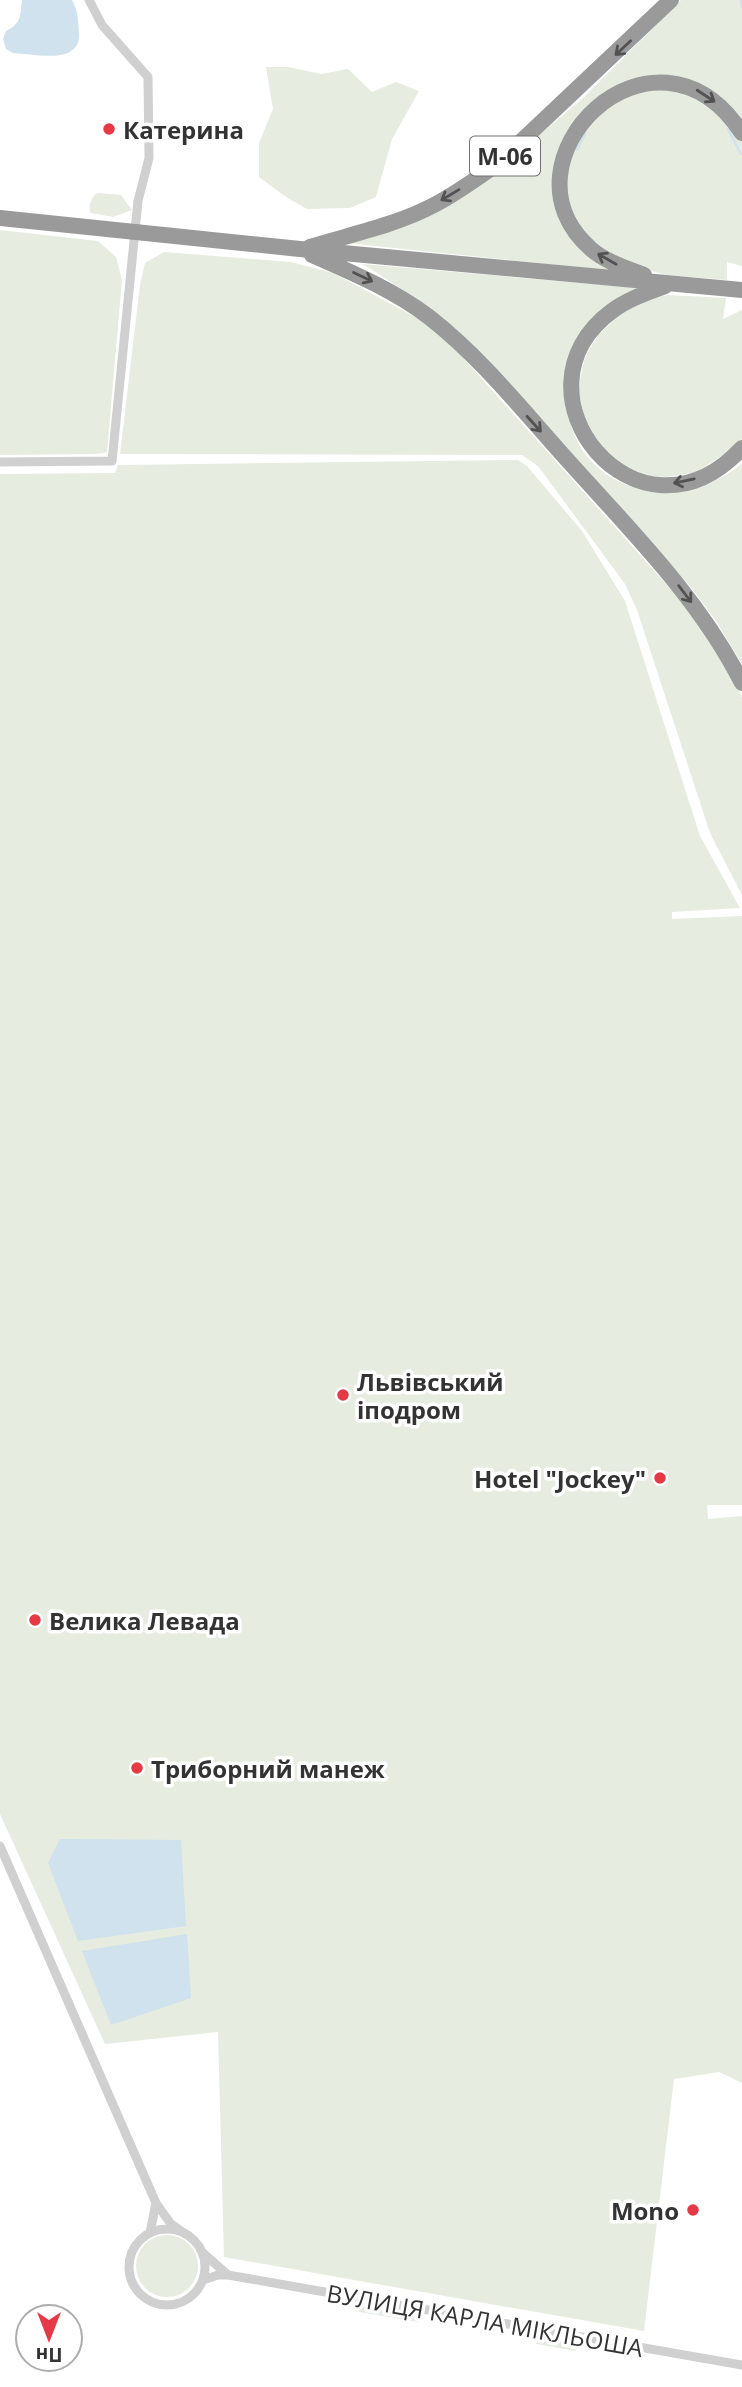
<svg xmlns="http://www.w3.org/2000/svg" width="742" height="2387" font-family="'Open Sans',sans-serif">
<rect width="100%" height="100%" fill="#fff"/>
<!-- green -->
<path fill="#e6ecdf" d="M 681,0 L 742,0 L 742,125 C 702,61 613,59 574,125 C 567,136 563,193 560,209 L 624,272 L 346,243 L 499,169 L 583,98 Z
M 266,67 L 288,67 L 321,74 L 348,69 L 372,92 L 396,82 L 419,91 L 392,139 L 376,197 L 350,208 L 307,209 L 286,197 L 259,177 L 259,143 L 273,109 Z
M 677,86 L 721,113 L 742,140 L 742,266 L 727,262 L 727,280 L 667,275 L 628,265 L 582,234 L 564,193 L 572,146 L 621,93 Z
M 98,193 L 121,195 L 132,210 L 113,217 L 91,213 C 87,207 92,195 98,193 Z
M 0,230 L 98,241 L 116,257 L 122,280 L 107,452 L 97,454 L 0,455 Z
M 164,252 L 291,262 L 333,273 L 425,322 L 456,350 L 684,604 L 736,683 L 742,698 L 742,895 L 710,833 L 637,610 L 625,584 L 538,466 L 522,455 L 120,454 L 140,285 L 145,263 Z
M 362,264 L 639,288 C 621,299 601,309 587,325 C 576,337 574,352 570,368 C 547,478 662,526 742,464 L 742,664 L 716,621 L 690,586 L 472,346 C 437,315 402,287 362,264 Z
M 668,295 L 726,298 L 723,319 L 742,310 L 742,439 L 739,444 L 697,472 L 667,477 L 651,476 L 623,466 L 589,436 L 578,389 L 584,361 L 590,348 L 599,334 L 623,312 L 651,298 Z
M 518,460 L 527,466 L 582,531 L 625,601 L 700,836 L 740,908 L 672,912 L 672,919 L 742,916 L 742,1505 L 707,1505 L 708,1519 L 742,1516 L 742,2083 L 719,2072 L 674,2079 L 644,2331 L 224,2257 L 218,2032 L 105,2044 L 0,1814 L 0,474 L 115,473 L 118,465 Z
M136 2266a31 31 0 1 1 62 0a31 31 0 1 1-62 0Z
M 366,2304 L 416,2312 L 419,2316 L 419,2322 L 359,2312 L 362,2305 Z
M 542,2336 L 573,2341 L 576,2351 L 536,2344 Z"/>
<!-- water -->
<path fill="#cfe2ee" d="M 22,0 L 72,0 C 78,11 78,20 79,32 C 82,66 34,54 13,53 L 6,49 L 3,39 L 6,31 C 22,23 20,16 22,0 Z
M 60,1839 L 181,1840 L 186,1926 L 78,1941 L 48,1863 Z
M 187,1934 L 191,1998 L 111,2025 L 82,1951 Z"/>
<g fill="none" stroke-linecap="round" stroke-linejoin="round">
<!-- stream -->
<path stroke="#cfe2ee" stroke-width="2.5" d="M 741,0 L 742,7
M 728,129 L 741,154
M 577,150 L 585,134"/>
<!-- street -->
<path stroke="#d0d0d0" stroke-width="9" d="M 0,462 L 112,461 L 138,201 L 149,158 L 148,77 L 102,25 L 89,0
M 0,1846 L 156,2203 L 171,2224 L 181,2231
M129 2267a38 38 0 1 1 76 0a38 38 0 1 1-76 0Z
M 150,2233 L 156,2203
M 203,2253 L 228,2275
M 203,2280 L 218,2275 L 228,2275 L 742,2365"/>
<!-- highway -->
<path stroke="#9a9a9a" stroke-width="16" d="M 0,218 L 300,249 L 742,290
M 310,247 C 352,234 397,225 436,204 C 457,193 476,179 496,165 L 671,0
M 312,255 C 353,273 393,290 429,317 C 479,356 520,407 562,454 C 627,527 698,596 742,683
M 644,275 C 626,268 606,262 591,249 C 491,162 654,0 742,133
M 665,286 C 647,293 628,299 612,311 C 502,392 638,560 742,448"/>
</g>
<!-- one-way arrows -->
<defs><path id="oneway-shaft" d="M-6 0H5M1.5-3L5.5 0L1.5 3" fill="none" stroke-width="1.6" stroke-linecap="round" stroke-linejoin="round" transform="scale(1.75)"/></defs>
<g stroke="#525252">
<use href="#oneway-shaft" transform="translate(623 48) rotate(137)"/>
<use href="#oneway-shaft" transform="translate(706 96) rotate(33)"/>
<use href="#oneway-shaft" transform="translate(450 195) rotate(149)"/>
<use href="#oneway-shaft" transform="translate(607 259) rotate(-150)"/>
<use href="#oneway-shaft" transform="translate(363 277) rotate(25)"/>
<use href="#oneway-shaft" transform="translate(534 424) rotate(48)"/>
<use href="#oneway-shaft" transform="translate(684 481) rotate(168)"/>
<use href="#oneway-shaft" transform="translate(685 594) rotate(53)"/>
</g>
<!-- markers -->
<g fill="#e63946" stroke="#fff" stroke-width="2.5">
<circle cx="109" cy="129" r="7"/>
<circle cx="343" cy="1395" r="7"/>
<circle cx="660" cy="1478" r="7"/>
<circle cx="35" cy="1620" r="7"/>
<circle cx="137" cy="1768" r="7"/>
<circle cx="693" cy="2210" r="7"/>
</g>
<g text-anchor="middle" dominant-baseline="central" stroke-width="7" stroke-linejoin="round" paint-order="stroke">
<!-- shield labels -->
<rect fill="#fff" stroke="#707070" stroke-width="2" x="470" y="136.5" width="70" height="39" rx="5"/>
<g font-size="23" font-weight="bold" fill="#333">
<text x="505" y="156">М-06</text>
</g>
<!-- poi labels -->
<g font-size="24" font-weight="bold" fill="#333" stroke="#fff" text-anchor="start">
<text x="123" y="129">Катерина</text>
<text x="357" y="1381">Львівський<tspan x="357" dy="28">іподром</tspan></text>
<text x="646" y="1478" text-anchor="end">Hotel "Jockey"</text>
<text x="49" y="1620">Велика Левада</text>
<text x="151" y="1768">Триборний манеж</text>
<text x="679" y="2210" text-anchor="end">Mono</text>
</g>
<!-- street labels -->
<g font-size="24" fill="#333" stroke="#fff">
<text transform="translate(485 2320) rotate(10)">ВУЛИЦЯ КАРЛА МІКЛЬОША</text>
</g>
</g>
<!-- north arrow -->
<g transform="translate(49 2338) rotate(180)"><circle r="33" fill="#ffffff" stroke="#adadad" stroke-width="2"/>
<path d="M0-5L12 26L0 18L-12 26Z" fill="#e63946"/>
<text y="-10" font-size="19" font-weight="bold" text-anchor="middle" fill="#333333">Пн</text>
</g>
</svg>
